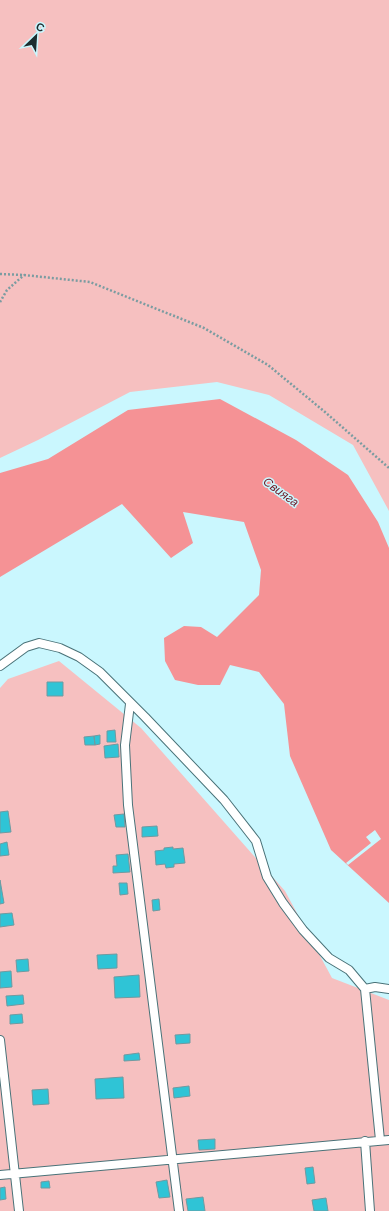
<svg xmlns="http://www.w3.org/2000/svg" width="389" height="1211" font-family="Helvetica,sans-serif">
<rect width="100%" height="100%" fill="#caf7fe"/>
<!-- green -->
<path fill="#f6c0c0" d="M 0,0 L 389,0 L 389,511 L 353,445 L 269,395 L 217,382 L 130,392 L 38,440 L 0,458 Z
M 59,661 L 141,728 L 285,891 L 332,978 L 389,1000 L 389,1211 L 0,1211 L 0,688 L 8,679 Z"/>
<!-- water -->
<path fill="#f59295" d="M 220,399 L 296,440 L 348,475 L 378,522 L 389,548 L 389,903 L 331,850 L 290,756 L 284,704 L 259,672 L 230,665 L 220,685 L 198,685 L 175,680 L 165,661 L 164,638 L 184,626 L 201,627 L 217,637 L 259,595 L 261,570 L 244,522 L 183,512 L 193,543 L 171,558 L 122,504 L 0,577 L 0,473 L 48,459 L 128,410 Z"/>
<!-- pier -->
<path fill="#caf7fe" d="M 375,830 L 381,839 L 348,865 L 346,863 L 371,843 L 366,837 Z"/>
<!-- building -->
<path fill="#2fc4d6" stroke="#709aa0" d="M 47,682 L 63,682 L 63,696 L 47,696 Z
M 115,730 L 116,742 L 107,742 L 107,731 Z
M 100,735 L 100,744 L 95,745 L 94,736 Z
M 94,736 L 95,745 L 85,745 L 84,737 Z
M 118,744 L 119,757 L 105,758 L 104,746 Z
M 8,811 L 11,832 L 0,833 L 0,812 Z
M 124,814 L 125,827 L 116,827 L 114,815 Z
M 157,826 L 158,836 L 142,837 L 142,827 Z
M 7,842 L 9,855 L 0,856 L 0,844 Z
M 173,847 L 173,849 L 183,848 L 185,863 L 174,864 L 174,867 L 166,868 L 165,864 L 156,865 L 155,851 L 164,850 L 164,848 Z
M 128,854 L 130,872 L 113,873 L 113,866 L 117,866 L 116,855 Z
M 0,880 L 4,903 L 0,904 Z
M 119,883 L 127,883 L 128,894 L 120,895 Z
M 159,899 L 160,910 L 153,911 L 152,900 Z
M 12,913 L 14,925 L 0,927 L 0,914 Z
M 117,954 L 117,968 L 98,969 L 97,955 Z
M 28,959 L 29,971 L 17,972 L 16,960 Z
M 11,971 L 12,987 L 0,988 L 0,972 Z
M 139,975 L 140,997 L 115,998 L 114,977 Z
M 23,995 L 24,1004 L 7,1006 L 6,996 Z
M 22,1014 L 23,1023 L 10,1024 L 10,1015 Z
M 190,1034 L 190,1043 L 176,1044 L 175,1035 Z
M 139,1053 L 140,1060 L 124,1061 L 124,1055 Z
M 123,1077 L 124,1098 L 96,1099 L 95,1079 Z
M 189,1086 L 190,1096 L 174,1098 L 173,1088 Z
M 48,1089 L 49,1104 L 33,1105 L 32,1090 Z
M 215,1139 L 215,1149 L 199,1150 L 198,1140 Z
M 313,1167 L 315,1183 L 307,1184 L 305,1168 Z
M 167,1180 L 170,1197 L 159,1198 L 156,1182 Z
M 49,1181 L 50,1188 L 41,1188 L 41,1182 Z
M 5,1187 L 6,1199 L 0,1200 L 0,1188 Z
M 203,1197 L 205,1211 L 188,1211 L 186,1199 Z
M 326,1198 L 328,1211 L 314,1211 L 312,1200 Z"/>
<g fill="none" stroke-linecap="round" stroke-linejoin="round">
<!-- lane casing -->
<g stroke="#497278" stroke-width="10">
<path id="lane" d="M 0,666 L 26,647 L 39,643 L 60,648 L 79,657 L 100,672 L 145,717 L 224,800 L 256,841 L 267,877 L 283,903 L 303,930 L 329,958 L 349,970 L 365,989 L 375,987 L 389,989
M 130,704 L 125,745 L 128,805 L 179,1211
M 365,989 L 380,1140
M 0,1040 L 19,1211
M 365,1141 L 370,1211
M 0,1175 L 389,1140"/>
</g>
<!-- path -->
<path stroke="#7b9ca1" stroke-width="2.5" stroke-dasharray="2 2" stroke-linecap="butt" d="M 0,274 L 24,275 L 90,282 L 204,328 L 268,365 L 325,412 L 389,468
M 0,302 L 7,290 L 24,275"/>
<!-- lane -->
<use href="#lane" stroke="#fff" stroke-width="8"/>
</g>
<g text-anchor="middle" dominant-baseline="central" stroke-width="3" stroke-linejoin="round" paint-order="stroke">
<!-- water labels -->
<g font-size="12" font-style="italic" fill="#6f1824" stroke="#caf7fe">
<text transform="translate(281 492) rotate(36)">Свияга</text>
</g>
</g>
<!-- north arrow -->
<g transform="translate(36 36) rotate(25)" stroke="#caf7fe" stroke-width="3" paint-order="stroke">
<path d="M0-3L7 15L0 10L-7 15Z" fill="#1c2d30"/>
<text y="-6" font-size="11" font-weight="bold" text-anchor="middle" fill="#1c2d30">С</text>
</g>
</svg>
